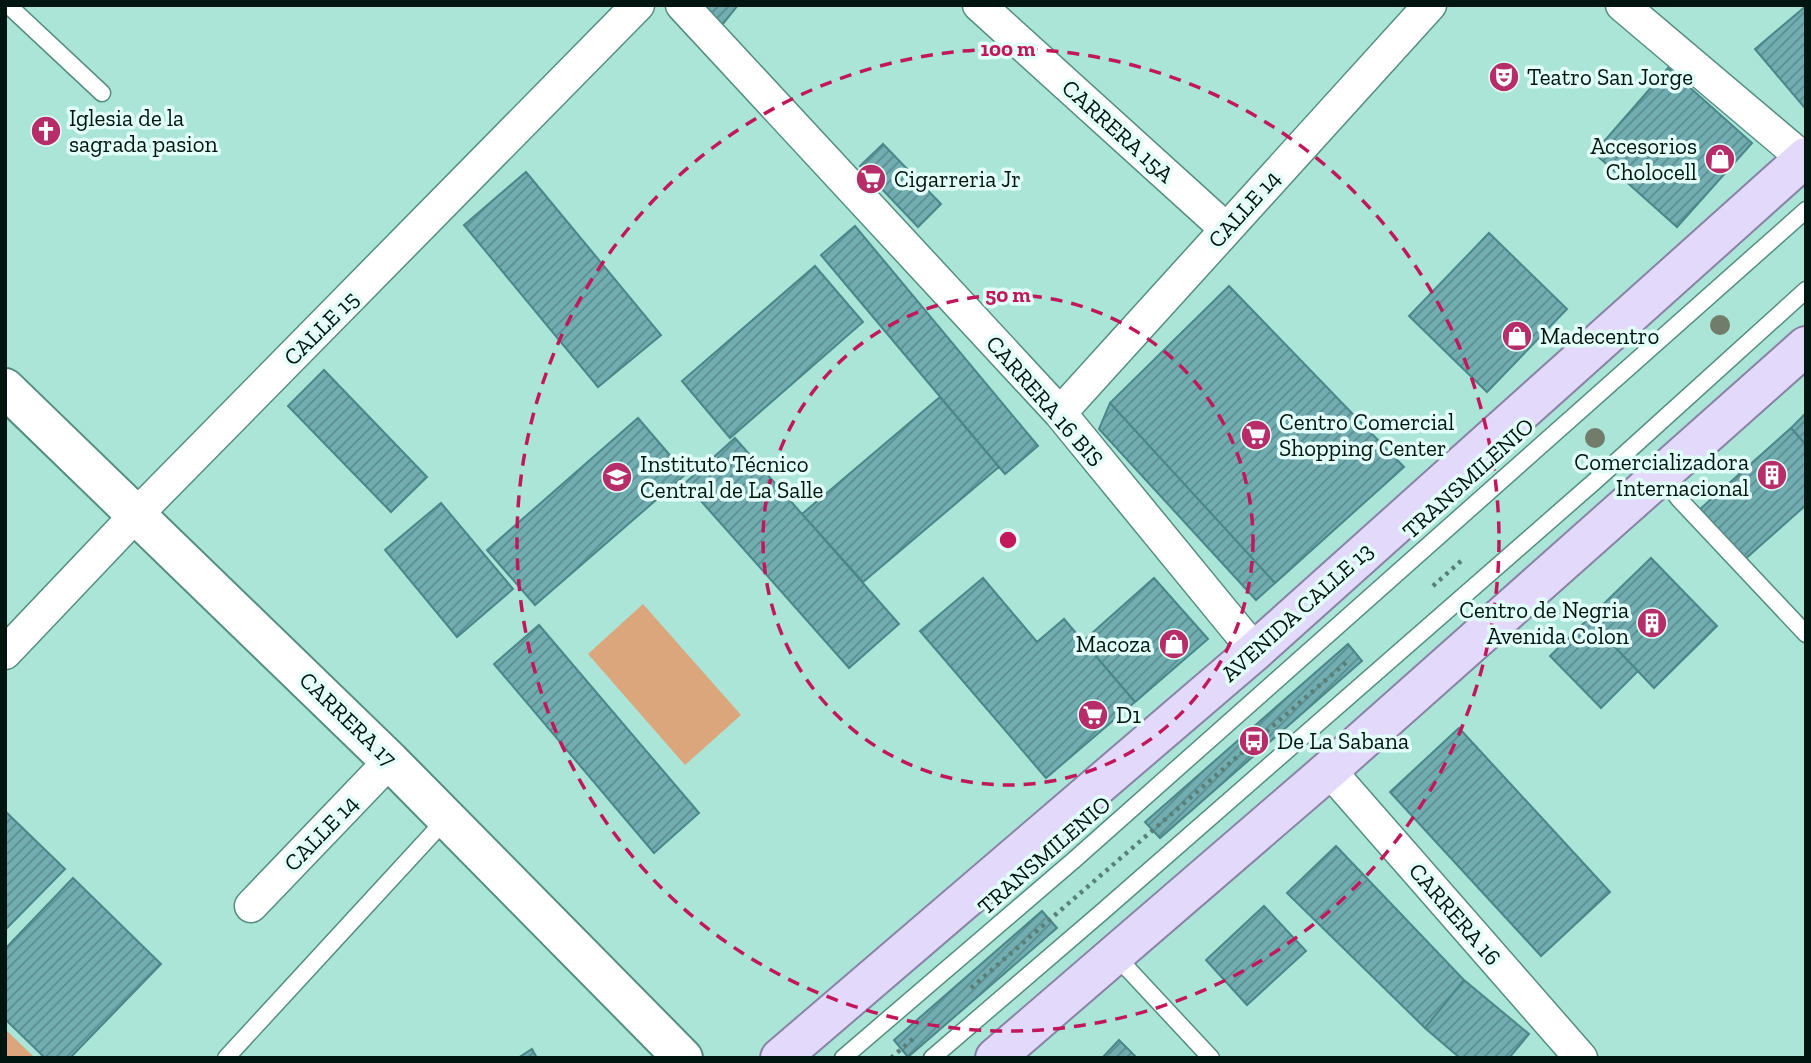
<svg xmlns="http://www.w3.org/2000/svg" width="1811" height="1063" font-family="'Zilla Slab',serif">
<defs>
<pattern id="building-hatch" width="6" height="6" patternUnits="userSpaceOnUse" patternTransform="scale(1.75)"><rect width="6" height="6" fill="#72aeb1"/><path d="M-1 1l2-2M0 6l6-6M5 7l2-2" fill="none" stroke="#5b8c8f"/></pattern>
</defs>
<rect width="100%" height="100%" fill="#aae5d7"/>
<!-- grass -->
<path fill="#dba67c" d="M 643,604 L 741,715 L 685,765 L 588,654 Z
M 5,1029 L 35,1058 L 5,1058 Z"/>
<!-- building -->
<path fill="url(#building-hatch)" stroke="#4b8789" stroke-width="2" d="M 705,5 L 738,5 L 722,25 L 706,12 Z
M 1806,6 L 1806,106 L 1804,107 L 1755,49 Z
M 1668,68 L 1752,143 L 1677,227 L 1594,153 Z
M 883,144 L 941,204 L 918,227 L 860,166 Z
M 526,172 L 661,335 L 598,387 L 464,225 Z
M 855,226 L 1038,446 L 1005,474 L 821,255 Z
M 1489,233 L 1567,309 L 1487,392 L 1409,316 Z
M 815,266 L 863,322 L 730,438 L 682,381 Z
M 1229,286 L 1404,467 L 1275,583 L 1110,403 Z
M 324,370 L 427,477 L 391,512 L 288,406 Z
M 940,397 L 999,467 L 863,582 L 802,514 Z
M 1110,403 L 1275,583 L 1256,600 L 1099,429 Z
M 1806,413 L 1806,445 L 1791,428 Z
M 638,418 L 686,474 L 535,605 L 487,550 Z
M 1791,428 L 1806,445 L 1806,505 L 1744,560 L 1700,509 Z
M 735,438 L 899,624 L 849,668 L 685,483 Z
M 441,503 L 513,589 L 457,637 L 385,550 Z
M 1651,558 L 1717,626 L 1654,688 L 1588,619 Z
M 983,578 L 1037,642 L 1064,619 L 1135,702 L 1046,778 L 920,631 Z
M 1154,578 L 1208,639 L 1135,702 L 1083,641 Z
M 1588,619 L 1638,671 L 1601,708 L 1550,656 Z
M 539,625 L 699,813 L 654,853 L 494,664 Z
M 1348,644 L 1362,661 L 1160,838 L 1145,822 Z
M 1459,728 L 1610,892 L 1541,956 L 1390,792 Z
M 5,811 L 65,869 L 5,930 Z
M 1336,846 L 1464,980 L 1425,1028 L 1287,893 Z
M 73,878 L 161,964 L 70,1058 L 45,1058 L 5,1019 L 5,949 Z
M 1264,906 L 1306,951 L 1247,1005 L 1206,960 Z
M 1042,911 L 1057,928 L 908,1057 L 894,1040 Z
M 1464,980 L 1529,1034 L 1509,1058 L 1460,1058 L 1425,1028 Z
M 1119,1040 L 1137,1058 L 1102,1058 Z
M 532,1049 L 537,1058 L 518,1058 Z"/>
<g fill="none" stroke-linecap="round" stroke-linejoin="round">
<!-- service casing -->
<g stroke="#558d81" stroke-width="19">
<path id="service" d="M 8,5 L 102,93
M 1661,475 L 1679,499 L 1806,634
M 1115,955 L 1211,1058
M 226,1058 L 447,818
M 843,1058 L 1074,860 L 1806,210
M 932,1058 L 1102,912 L 1595,481 L 1806,290"/>
</g>
<!-- minor casing -->
<g stroke="#558d81" stroke-width="35">
<path id="minor" d="M 682,5 L 1060,413 L 1255,651
M 979,5 L 1226,229
M 1622,5 L 1804,159
M 1060,413 L 1430,5
M 5,653 L 137,514 L 638,5
M 1329,770 L 1581,1058
M 251,906 L 390,761"/>
</g>
<!-- tertiary casing -->
<g stroke="#558d81" stroke-width="42">
<path id="tertiary" d="M 5,388 L 390,761 L 683,1058"/>
</g>
<!-- primary casing -->
<g stroke="#8883a6" stroke-width="42">
<path id="primary" d="M 780,1058 L 1255,651 L 1806,157
M 995,1058 L 1329,770 L 1806,346"/>
</g>
<!-- path -->
<path stroke="#588077" stroke-width="4.5" stroke-dasharray="3.5 5" stroke-linecap="butt" d="M 1433,586 L 1461,561
M 971,988 L 1350,659
M 891,1058 L 914,1038"/>
<!-- service -->
<use href="#service" stroke="#fff" stroke-width="16"/>
<!-- minor -->
<use href="#minor" stroke="#fff" stroke-width="32"/>
<!-- tertiary -->
<use href="#tertiary" stroke="#fff" stroke-width="38"/>
<!-- primary -->
<use href="#primary" stroke="#e3d9fa" stroke-width="38"/>
</g>
<!-- trees -->
<g fill="#717c6a">
<circle cx="1720" cy="325" r="10"/>
<circle cx="1595" cy="438" r="10"/>
</g>
<!-- distance rings -->
<g fill="none" stroke="#c2185b" stroke-width="3.5" stroke-dasharray="12 9">
<circle cx="1008" cy="540" r="245"/>
<circle cx="1008" cy="540" r="491"/>
</g>
<!-- icons -->
<defs>
<g id="theatre-disc" transform="scale(1.575)"><circle r="9.5" fill="#b72d69" stroke="#e2fff8"/><path d="M-5-5.5Q0-4 5-5.5V0Q5 5 0 6Q-5 5-5 0ZM-3.3-2.5H-1v1.5H-3.3ZM1-2.5H3.3v1.5H1ZM-2.8 1Q0 5.5 2.8 1Z" fill="#fff"/></g>
<g id="church-disc" transform="scale(1.575)"><circle r="9.5" fill="#b72d69" stroke="#e2fff8"/><path d="M-1.2-6h2.4v3.5h3.3v2.4h-3.3V6h-2.4V-.1h-3.3v-2.4h3.3Z" fill="#fff"/></g>
<g id="shop-disc" transform="scale(1.575)"><circle r="9.5" fill="#b72d69" stroke="#e2fff8"/><path d="M-5-2.5h2.3a2.7 3.5 0 0 1 5.4 0H5L5.5 6h-11ZM-1.5-2.5h3a1.5 2.3 0 0 0-3 0Z" fill="#fff"/></g>
<g id="supermarket-disc" transform="scale(1.575)"><circle r="9.5" fill="#b72d69" stroke="#e2fff8"/><path d="M-6-5.5h2.5l.6 2H6L4.5 2H-2.5L-4.4-4H-6ZM-1.5 3.2a1.3 1.3 0 1 0 .1 0ZM3 3.2a1.3 1.3 0 1 0 .1 0Z" fill="#fff"/></g>
<g id="building-disc" transform="scale(1.575)"><circle r="9.5" fill="#b72d69" stroke="#e2fff8"/><path d="M-4-6H4V6H1V3H-1V6H-4ZM-2.5-4.3h1.7v1.8h-1.7ZM.8-4.3h1.7v1.8H.8ZM-2.5-1h1.7V.8h-1.7ZM.8-1h1.7V.8H.8Z" fill="#fff"/></g>
<g id="university-disc" transform="scale(1.575)"><circle r="9.5" fill="#b72d69" stroke="#e2fff8"/><path d="M0-5L7-2L0 1L-7-2ZM-4 1L0 2.5L4 1V4Q0 6-4 4Z" fill="#fff"/></g>
<g id="bus-disc" transform="scale(1.575)"><circle r="9.5" fill="#b72d69" stroke="#e2fff8"/><path d="M-5-6H5V4H4V6H2V4H-2V6H-4V4H-5ZM-3.5-4V0h7V-4ZM-3.5 1.2v1.5H-2V1.2ZM2 1.2v1.5H3.5V1.2Z" fill="#fff"/></g>
</defs>
<g fill-rule="evenodd">
<use href="#theatre-disc" x="1504" y="77"/>
<use href="#church-disc" x="46" y="131"/>
<use href="#shop-disc" x="1720" y="159"/>
<use href="#supermarket-disc" x="871" y="179"/>
<use href="#shop-disc" x="1517" y="336"/>
<use href="#supermarket-disc" x="1256" y="435"/>
<use href="#building-disc" x="1772" y="475"/>
<use href="#university-disc" x="617" y="477"/>
<use href="#building-disc" x="1652" y="623"/>
<use href="#shop-disc" x="1174" y="644"/>
<use href="#supermarket-disc" x="1093" y="715"/>
<use href="#bus-disc" x="1254" y="741"/>
</g>
<g text-anchor="middle" dominant-baseline="central" stroke-width="7" stroke-linejoin="round" paint-order="stroke">
<!-- poi labels -->
<g font-size="23" fill="#001410" stroke="#e2fff8" text-anchor="start">
<text x="1527" y="77">Teatro San Jorge</text>
<text x="69" y="118">Iglesia de la<tspan x="69" dy="26">sagrada pasion</tspan></text>
<text x="1697" y="146" text-anchor="end">Accesorios<tspan x="1697" dy="26">Cholocell</tspan></text>
<text x="894" y="179">Cigarreria Jr</text>
<text x="1540" y="336">Madecentro</text>
<text x="1279" y="422">Centro Comercial<tspan x="1279" dy="26">Shopping Center</tspan></text>
<text x="1749" y="462" text-anchor="end">Comercializadora<tspan x="1749" dy="26">Internacional</tspan></text>
<text x="640" y="464">Instituto Técnico<tspan x="640" dy="26">Central de La Salle</tspan></text>
<text x="1629" y="610" text-anchor="end">Centro de Negria<tspan x="1629" dy="26">Avenida Colon</tspan></text>
<text x="1151" y="644" text-anchor="end">Macoza</text>
<text x="1116" y="715">D1</text>
<text x="1277" y="741">De La Sabana</text>
</g>
<!-- street labels -->
<g font-size="23" fill="#001410" stroke="#e2fff8">
<text transform="translate(1118 131) rotate(42)">CARRERA 15A</text>
<text transform="translate(1244 209) rotate(-48)">CALLE 14</text>
<text transform="translate(321 328) rotate(-45)">CALLE 15</text>
<text transform="translate(1045 401) rotate(49)">CARRERA 16 BIS</text>
<text transform="translate(1468 478) rotate(-42)">TRANSMILENIO</text>
<text transform="translate(1297 612) rotate(-42)">AVENIDA CALLE 13</text>
<text transform="translate(348 719) rotate(44)">CARRERA 17</text>
<text transform="translate(321 833) rotate(-46)">CALLE 14</text>
<text transform="translate(1044 855) rotate(-41)">TRANSMILENIO</text>
<text transform="translate(1455 914) rotate(49)">CARRERA 16</text>
</g>
</g>
<circle cx="1008" cy="540" r="10" fill="#c2185b" stroke="#e2fff8" stroke-width="3.5"/>
<g font-size="21" text-anchor="middle" font-weight="bold" fill="#c2185b" stroke="#e2fff8" stroke-width="7" stroke-linejoin="round" paint-order="stroke">
<text x="1008" y="56">100 m</text>
<text x="1008" y="302">50 m</text>
</g>
<!-- border -->
<rect width="1811" height="1063" fill="none" stroke="#001410" stroke-width="14"/>
</svg>
